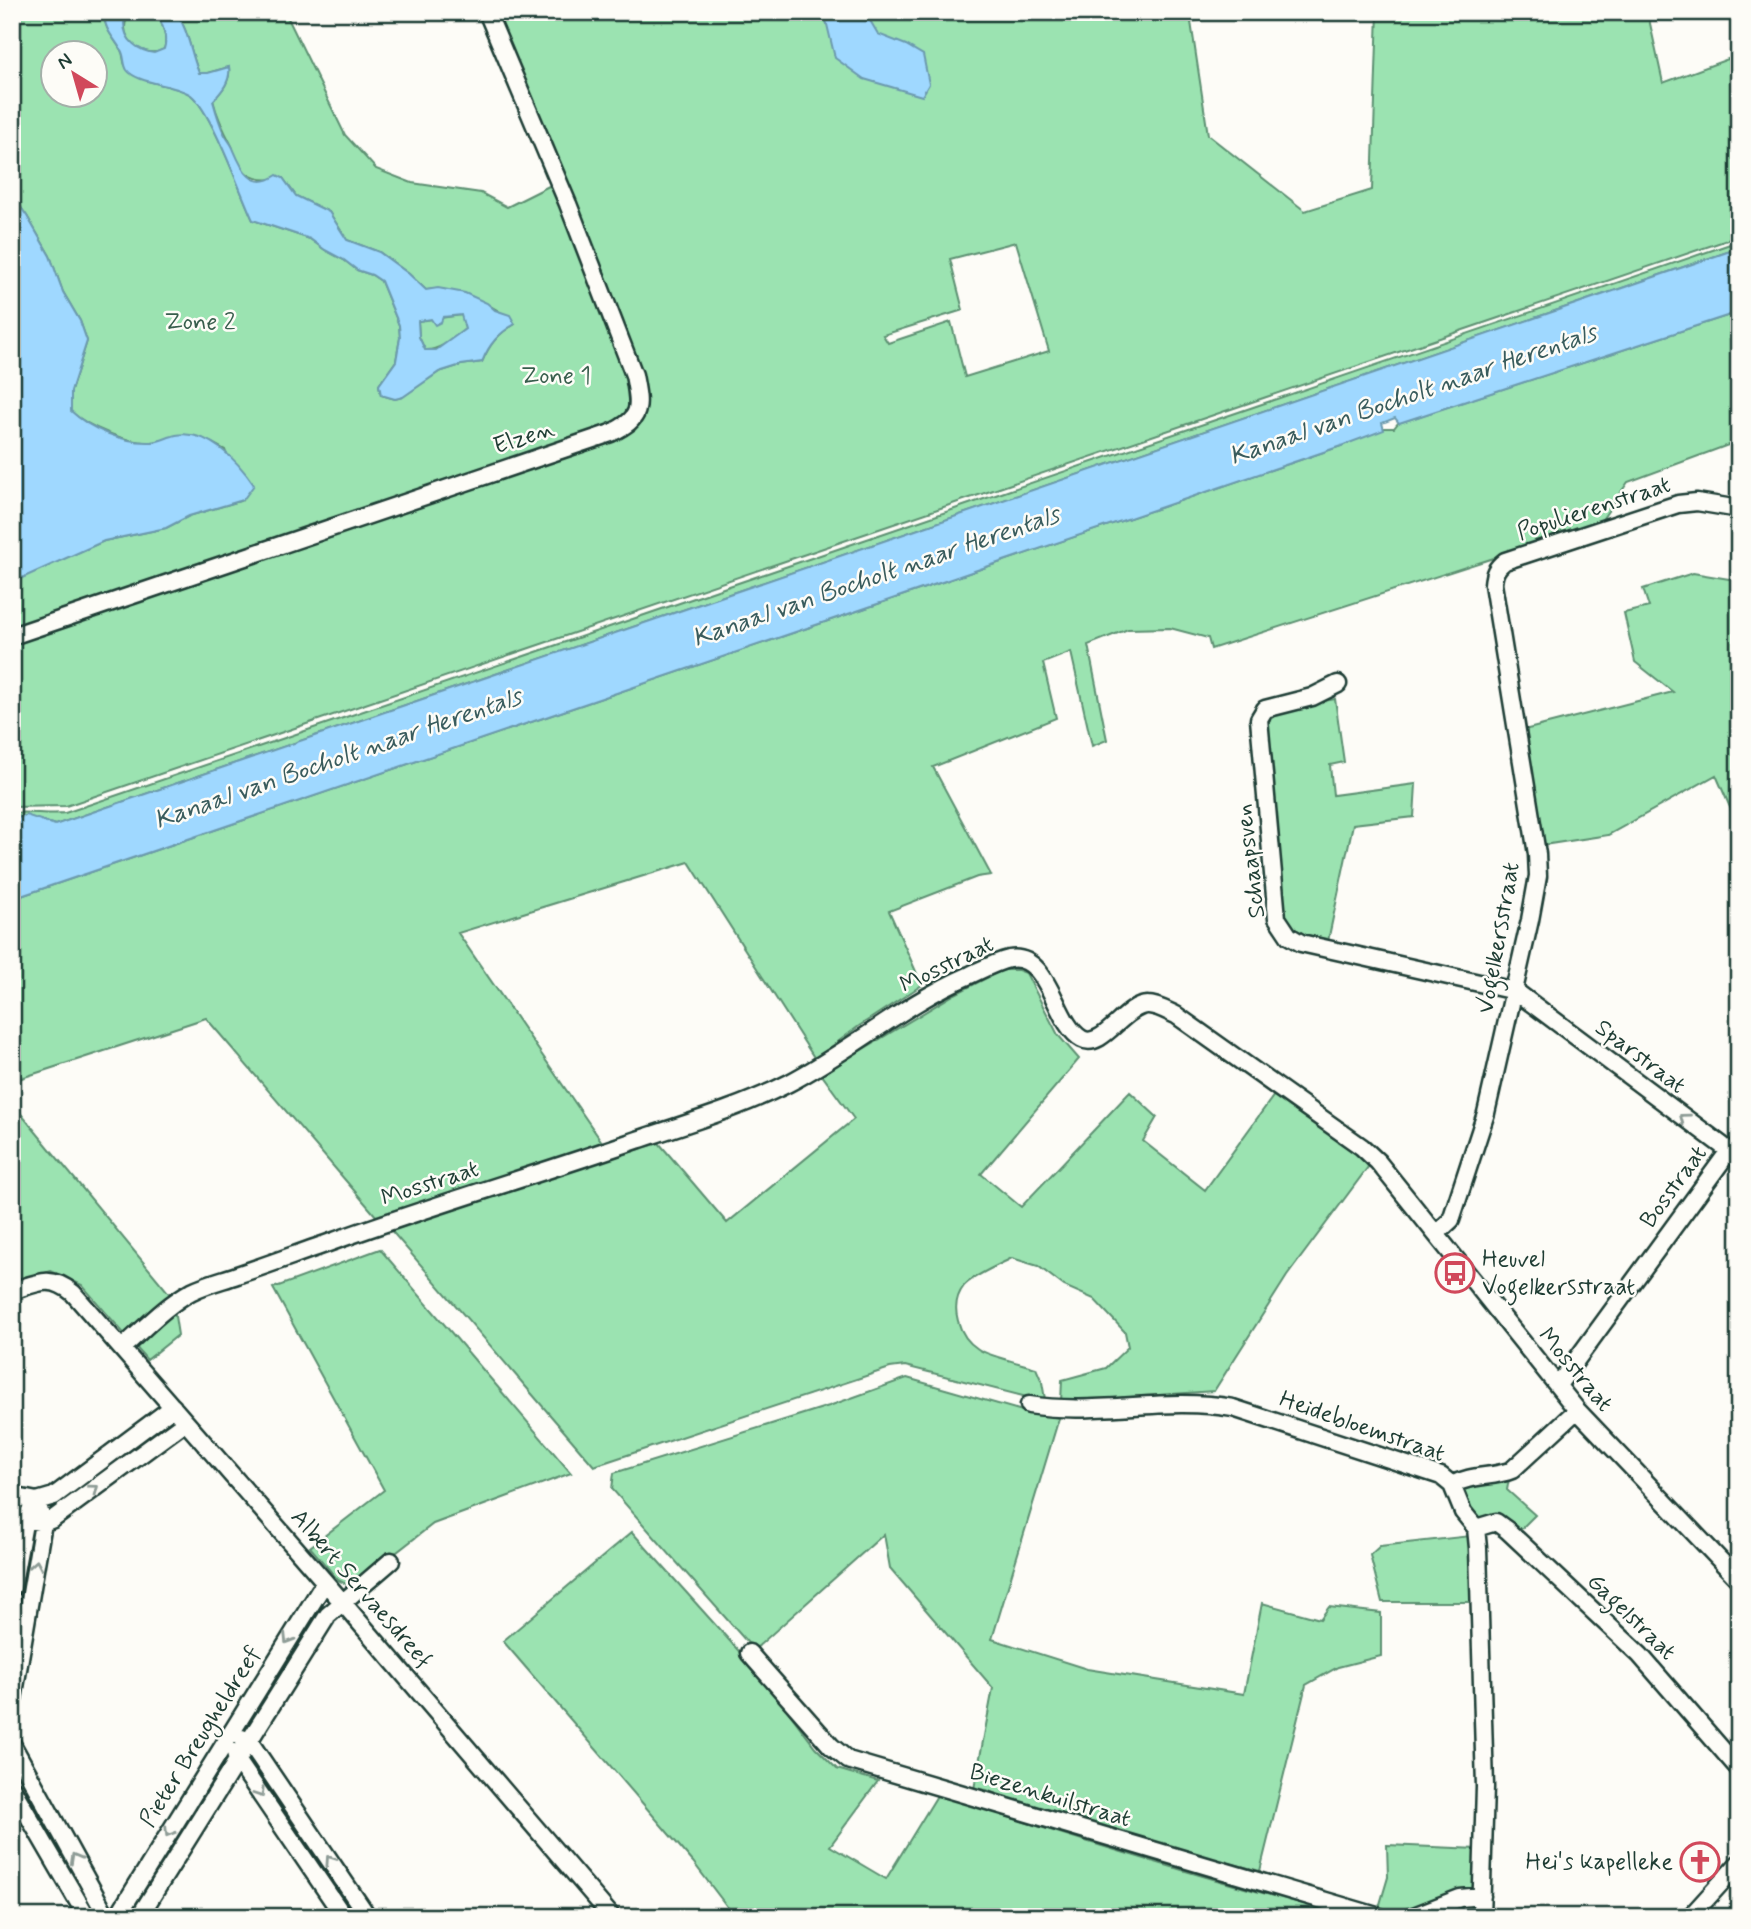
<svg xmlns="http://www.w3.org/2000/svg" width="1751" height="1929" font-family="Mynerve,sans-serif">
<rect width="100%" height="100%" fill="#fdfcf7"/>
<filter id="ink" filterUnits="userSpaceOnUse"><feTurbulence type="fractalNoise" baseFrequency=".0143" numOctaves="2"/><feDisplacementMap in="SourceGraphic" scale="14" xChannelSelector="R" yChannelSelector="G"/><feConvolveMatrix kernelMatrix="1 2 1 2 8 2 1 2 1" color-interpolation-filters="sRGB"/></filter>
<g filter="url(#ink)">
<!-- green -->
<path fill="#9be3b1" stroke="#5d9072" stroke-width="2" fill-rule="evenodd" d="M 12,12 L 104,12 C 104,30 113,36 121,50 C 124,55 123,61 125,65 C 135,86 173,82 191,95 C 212,112 240,192 253,220 L 310,239 L 325,250 L 344,260 L 357,270 L 372,275 L 381,281 L 399,325 L 400,338 L 396,361 L 379,385 L 381,395 L 395,399 L 402,397 L 439,372 L 461,365 L 482,362 C 489,345 498,333 515,324 C 495,305 454,285 426,290 L 409,274 L 379,252 L 347,240 L 329,212 L 296,196 L 283,178 C 264,181 246,181 237,161 C 234,156 234,150 232,146 C 224,131 217,117 213,100 C 222,91 231,81 229,67 L 207,73 L 199,73 C 190,52 189,31 176,12 L 285,12 L 345,135 L 376,169 L 412,183 L 481,193 L 507,207 L 551,185 L 630,380 L 635,403 L 629,418 L 611,426 L 12,630 L 12,571 L 22,577 L 104,541 L 166,528 L 189,516 L 243,500 L 225,450 C 215,445 205,438 194,436 C 178,432 167,441 151,442 C 128,444 88,427 70,411 L 71,391 L 87,341 L 80,321 L 63,292 L 50,256 L 27,216 L 12,195 ZM 52,52 L 94,52 L 94,94 L 52,94 Z
M 132,12 L 155,12 C 162,21 168,38 164,49 C 142,62 111,32 132,12 Z
M 494,12 L 1231,12 L 1191,22 L 1208,135 L 1305,211 L 1372,190 L 1378,12 L 1668,12 L 1649,19 L 1663,83 L 1739,55 L 1739,236 L 66,806 L 12,807 L 12,642 L 635,430 C 647,410 649,405 644,383 ZM 1016,242 L 1049,351 L 965,377 L 951,322 L 888,343 L 883,335 L 963,310 L 950,259 Z
M 1739,241 L 1739,248 L 55,825 L 26,816 L 12,820 L 12,813 C 30,811 47,815 65,813 Z
M 1739,312 L 1739,441 L 1628,482 L 1599,524 L 1211,649 L 1208,638 L 1170,628 L 1128,629 L 1088,645 L 1107,740 L 1092,746 L 1071,652 L 1043,663 L 1056,718 L 933,767 L 991,875 L 977,877 L 889,911 L 922,985 L 859,1026 L 815,1059 L 689,862 L 458,933 L 604,1145 L 376,1216 L 206,1018 L 12,1081 L 12,899 L 1341,446 L 1383,428 L 1394,428 L 1398,423 Z
M 462,315 L 465,329 C 455,338 438,351 425,350 L 419,337 L 418,321 Z
M 1693,573 L 1729,579 L 1739,575 L 1739,828 L 1716,775 L 1608,835 L 1543,845 L 1524,730 L 1673,692 L 1635,662 L 1624,613 L 1649,607 L 1643,589 Z
M 1335,699 L 1344,762 L 1330,765 L 1333,795 L 1416,784 L 1414,817 L 1353,824 L 1328,941 C 1311,938 1295,934 1285,920 L 1267,724 C 1280,703 1313,703 1335,699 Z
M 1002,970 L 1018,970 L 1026,973 L 1058,1035 L 1079,1059 L 981,1174 L 1021,1207 L 1130,1092 L 1157,1117 L 1143,1141 L 1205,1190 L 1277,1091 L 1364,1157 L 1368,1167 L 1287,1276 L 1214,1391 L 1061,1402 L 1062,1380 L 1106,1368 L 1128,1347 L 1125,1332 L 1094,1299 L 1064,1286 L 1038,1266 L 1012,1258 C 999,1265 972,1276 964,1286 C 948,1306 959,1337 978,1349 C 986,1355 1023,1364 1036,1368 L 1042,1382 L 1045,1399 L 1027,1397 L 905,1366 L 890,1368 L 594,1466 L 389,1228 L 659,1143 L 727,1223 L 854,1119 L 822,1075 L 825,1072 L 955,994 Z
M 12,1103 L 172,1297 L 178,1335 L 147,1360 L 82,1285 L 51,1271 L 12,1283 Z
M 380,1249 L 571,1473 L 433,1524 L 352,1587 L 338,1580 L 310,1547 L 384,1490 L 273,1288 Z
M 907,1378 L 1026,1412 L 1059,1418 L 992,1639 L 1087,1669 L 1244,1694 L 1262,1603 L 1320,1619 L 1329,1607 L 1381,1613 L 1381,1656 L 1338,1667 L 1306,1685 L 1260,1871 L 1202,1856 L 1002,1797 L 987,1790 L 974,1789 L 993,1688 L 890,1568 L 884,1534 L 754,1650 L 612,1489 L 614,1473 L 829,1406 Z
M 1509,1479 L 1507,1490 L 1535,1515 L 1518,1532 L 1493,1516 L 1477,1518 L 1460,1498 L 1463,1485 Z
M 632,1532 L 763,1678 L 815,1747 L 837,1769 L 878,1781 L 830,1846 L 886,1879 L 938,1794 C 1075,1839 1213,1881 1352,1917 L 735,1917 L 693,1862 L 503,1641 Z
M 1470,1536 L 1472,1602 L 1382,1602 L 1370,1555 L 1380,1546 Z
M 1387,1845 L 1478,1849 L 1477,1883 L 1470,1890 L 1400,1914 L 1378,1911 L 1388,1877 Z"/>
<!-- water -->
<path fill="#9fd8ff" stroke="#6c9aae" stroke-width="2" fill-rule="evenodd" d="M 104,12 L 132,12 L 124,23 C 124,40 138,51 154,53 L 164,49 C 168,38 162,21 155,12 L 176,12 C 189,31 190,52 199,73 L 208,73 L 229,67 C 231,81 222,91 213,101 C 216,112 219,123 224,133 C 226,138 231,143 233,148 C 241,167 251,193 277,175 L 283,178 L 296,196 L 329,212 L 347,240 L 379,252 L 409,274 L 426,290 L 438,288 L 465,293 L 487,303 L 495,310 L 510,315 L 515,324 C 499,333 489,344 482,362 L 461,365 L 439,372 L 403,397 L 395,399 L 381,395 L 379,385 L 396,361 L 400,338 L 399,325 L 381,281 L 372,275 L 357,270 L 344,260 L 325,250 L 310,239 L 253,220 C 240,192 212,112 191,95 C 176,84 137,84 127,70 C 123,64 125,56 121,50 C 113,36 104,30 104,12 ZM 461,315 L 465,329 L 436,350 L 425,350 L 419,337 L 418,321 L 431,319 L 435,325 L 441,322 L 443,317 Z
M 824,12 L 865,12 L 878,34 L 906,45 L 923,55 L 929,84 L 922,96 L 864,79 L 835,58 Z
M 12,195 L 27,216 L 50,256 L 63,292 L 80,321 L 87,341 L 71,391 L 71,411 C 90,429 123,443 150,442 C 159,442 167,437 176,435 C 208,429 238,461 254,485 L 243,500 L 189,516 L 166,528 L 104,541 L 22,578 L 12,571 Z
M 1739,248 L 1739,312 L 1399,423 L 1395,418 L 1382,423 L 1384,430 L 1341,446 L 12,899 L 12,820 L 26,815 L 55,825 Z"/>
<g fill="none" stroke-linecap="round" stroke-linejoin="round">
<!-- minor casing -->
<g stroke="#1f3d34" stroke-width="21">
<path id="minor" d="M 12,636 L 611,433 C 643,418 640,407 634,375 L 568,204 L 487,12
M 1338,684 L 1312,697 L 1265,709 L 1259,719 L 1277,918 L 1289,936 L 1301,943 L 1515,991 L 1739,1158
M 1436,1234 L 1451,1220 L 1486,1113 L 1530,920 L 1538,876 L 1537,854 L 1493,584 C 1494,573 1496,568 1505,561 L 1678,504 L 1697,502 L 1739,509
M 12,1291 C 37,1283 51,1274 73,1293 L 325,1582 L 612,1917
M 122,1348 C 144,1329 166,1305 192,1291 C 206,1284 223,1280 237,1275 C 270,1264 302,1252 334,1241 C 434,1205 536,1175 637,1140 C 688,1123 742,1107 789,1083 C 852,1050 905,1003 970,975 C 983,969 996,962 1009,959 C 1050,952 1054,1024 1082,1039 C 1103,1050 1125,1004 1148,1005 C 1157,1005 1167,1011 1176,1015 L 1362,1147 L 1378,1162 L 1577,1410 L 1739,1580
M 1558,1385 L 1729,1151
M 1029,1405 C 1097,1416 1165,1396 1233,1408 L 1441,1476 L 1452,1485 L 1463,1512 L 1476,1528 L 1478,1548 L 1485,1787 L 1481,1917
M 1452,1485 C 1471,1474 1493,1478 1512,1470 L 1577,1410
M 12,1496 L 37,1501 L 54,1496 L 173,1407
M 12,1516 L 43,1523 L 53,1519 L 185,1422
M 1476,1528 L 1496,1522 L 1507,1530 L 1640,1655 L 1739,1769
M 12,1588 L 25,1518 L 30,1511
M 749,1653 L 831,1746 L 848,1760 L 1380,1917
M 12,1705 L 43,1523 L 37,1501
M 242,1738 L 249,1741 L 368,1917
M 12,1744 L 105,1913 L 109,1917
M 235,1752 L 237,1760 L 344,1917
M 12,1788 L 87,1917
M 117,1917 L 325,1582
M 139,1917 L 328,1615 L 391,1561
M 1411,1917 L 1460,1898 L 1482,1896
M 1690,1917 L 1739,1863"/>
</g>
<!-- minor -->
<use href="#minor" stroke="#fdfcf7" stroke-width="16"/>
</g>
<!-- one-way arrows -->
<defs><path id="oneway-chevron" d="M-2-3.5L2.5 0L-2 3.5" fill="none" stroke-width="1.6" stroke-linecap="round" stroke-linejoin="round" transform="scale(1.75)"/></defs>
<g stroke="#8e9c96">
<use href="#oneway-chevron" transform="translate(1684 1118) rotate(-143)"/>
<use href="#oneway-chevron" transform="translate(94 1489) rotate(-37)"/>
<use href="#oneway-chevron" transform="translate(36 1565) rotate(-80)"/>
<use href="#oneway-chevron" transform="translate(288 1639) rotate(122)"/>
<use href="#oneway-chevron" transform="translate(260 1793) rotate(56)"/>
<use href="#oneway-chevron" transform="translate(169 1832) rotate(122)"/>
<use href="#oneway-chevron" transform="translate(75 1858) rotate(-119)"/>
<use href="#oneway-chevron" transform="translate(330 1860) rotate(-124)"/>
</g>
</g>
<!-- icons -->
<defs>
<g id="bus-ring" transform="scale(2.0125)"><circle r="9.5" fill="#fdfcf7" stroke="#d1495b" stroke-width="1.5"/><path d="M-5-6H5V4H4V6H2V4H-2V6H-4V4H-5ZM-3.5-4V0h7V-4ZM-3.5 1.2v1.5H-2V1.2ZM2 1.2v1.5H3.5V1.2Z" fill="#d1495b"/></g>
<g id="church-ring" transform="scale(2.0125)"><circle r="9.5" fill="#fdfcf7" stroke="#d1495b" stroke-width="1.5"/><path d="M-1.2-6h2.4v3.5h3.3v2.4h-3.3V6h-2.4V-.1h-3.3v-2.4h3.3Z" fill="#d1495b"/></g>
</defs>
<g fill-rule="evenodd">
<use href="#bus-ring" x="1455" y="1273"/>
<use href="#church-ring" x="1700" y="1862"/>
</g>
<g text-anchor="middle" dominant-baseline="central" stroke-width="5" stroke-linejoin="round" paint-order="stroke">
<!-- park labels -->
<g font-size="24" fill="#385e4d" stroke="#fdfcf7">
<text x="200" y="322">Zone 2</text>
<text x="556" y="376">Zone 1</text>
</g>
<!-- street labels -->
<g font-size="24" fill="#1f3d34" stroke="#fdfcf7">
<text transform="translate(524 438) rotate(-18)">Elzen</text>
<text transform="translate(1594 509) rotate(-18)">Populierenstraat</text>
<text transform="translate(1251 861) rotate(-97)">Schaapsven</text>
<text transform="translate(1499 938) rotate(-80)">Vogelkersstraat</text>
<text transform="translate(947 965) rotate(-26)">Mosstraat</text>
<text transform="translate(1640 1057) rotate(37)">Sparstraat</text>
<text transform="translate(430 1184) rotate(-18)">Mosstraat</text>
<text transform="translate(1674 1187) rotate(-54)">Bosstraat</text>
<text transform="translate(1575 1370) rotate(50)">Mosstraat</text>
<text transform="translate(1362 1427) rotate(19)">Heidebloemstraat</text>
<text transform="translate(361 1589) rotate(49)">Albert Servaesdreef</text>
<text transform="translate(1631 1617) rotate(44)">Gagelstraat</text>
<text transform="translate(201 1737) rotate(-58)">Pieter Breugheldreef</text>
<text transform="translate(1050 1796) rotate(17)">Biezenkuilstraat</text>
</g>
<!-- poi labels -->
<g font-size="24" fill="#1f3d34" stroke="#fdfcf7" text-anchor="start">
<text x="1482" y="1259">Heuvel<tspan x="1482" dy="28">Vogelkersstraat</tspan></text>
<text x="1673" y="1862" text-anchor="end">Hei's kapelleke</text>
</g>
<!-- water labels -->
<g font-size="26" font-style="italic" fill="#395c5d" stroke="#fdfcf7">
<text transform="translate(1413 395) rotate(-19)">Kanaal van Bocholt naar Herentals</text>
<text transform="translate(876 577) rotate(-19)">Kanaal van Bocholt naar Herentals</text>
<text transform="translate(338 759) rotate(-19)">Kanaal van Bocholt naar Herentals</text>
</g>
</g>
<!-- margin -->
<rect width="1751" height="1929" fill="none" stroke="#fdfcf7" stroke-width="42"/>
<rect x="21" y="21" width="1709" height="1887" fill="none" stroke="#1f3d34" stroke-width="2.5" filter="url(#ink)"/>
<!-- north arrow -->
<g transform="translate(74 74) rotate(323)"><circle r="33" fill="#fdfcf7" stroke="#a4b0a9" stroke-width="2"/>
<path d="M0-5L12 26L0 18L-12 26Z" fill="#d1495b"/>
<text y="-10" font-size="19" font-weight="bold" text-anchor="middle" fill="#1f3d34">N</text>
</g>
</svg>
